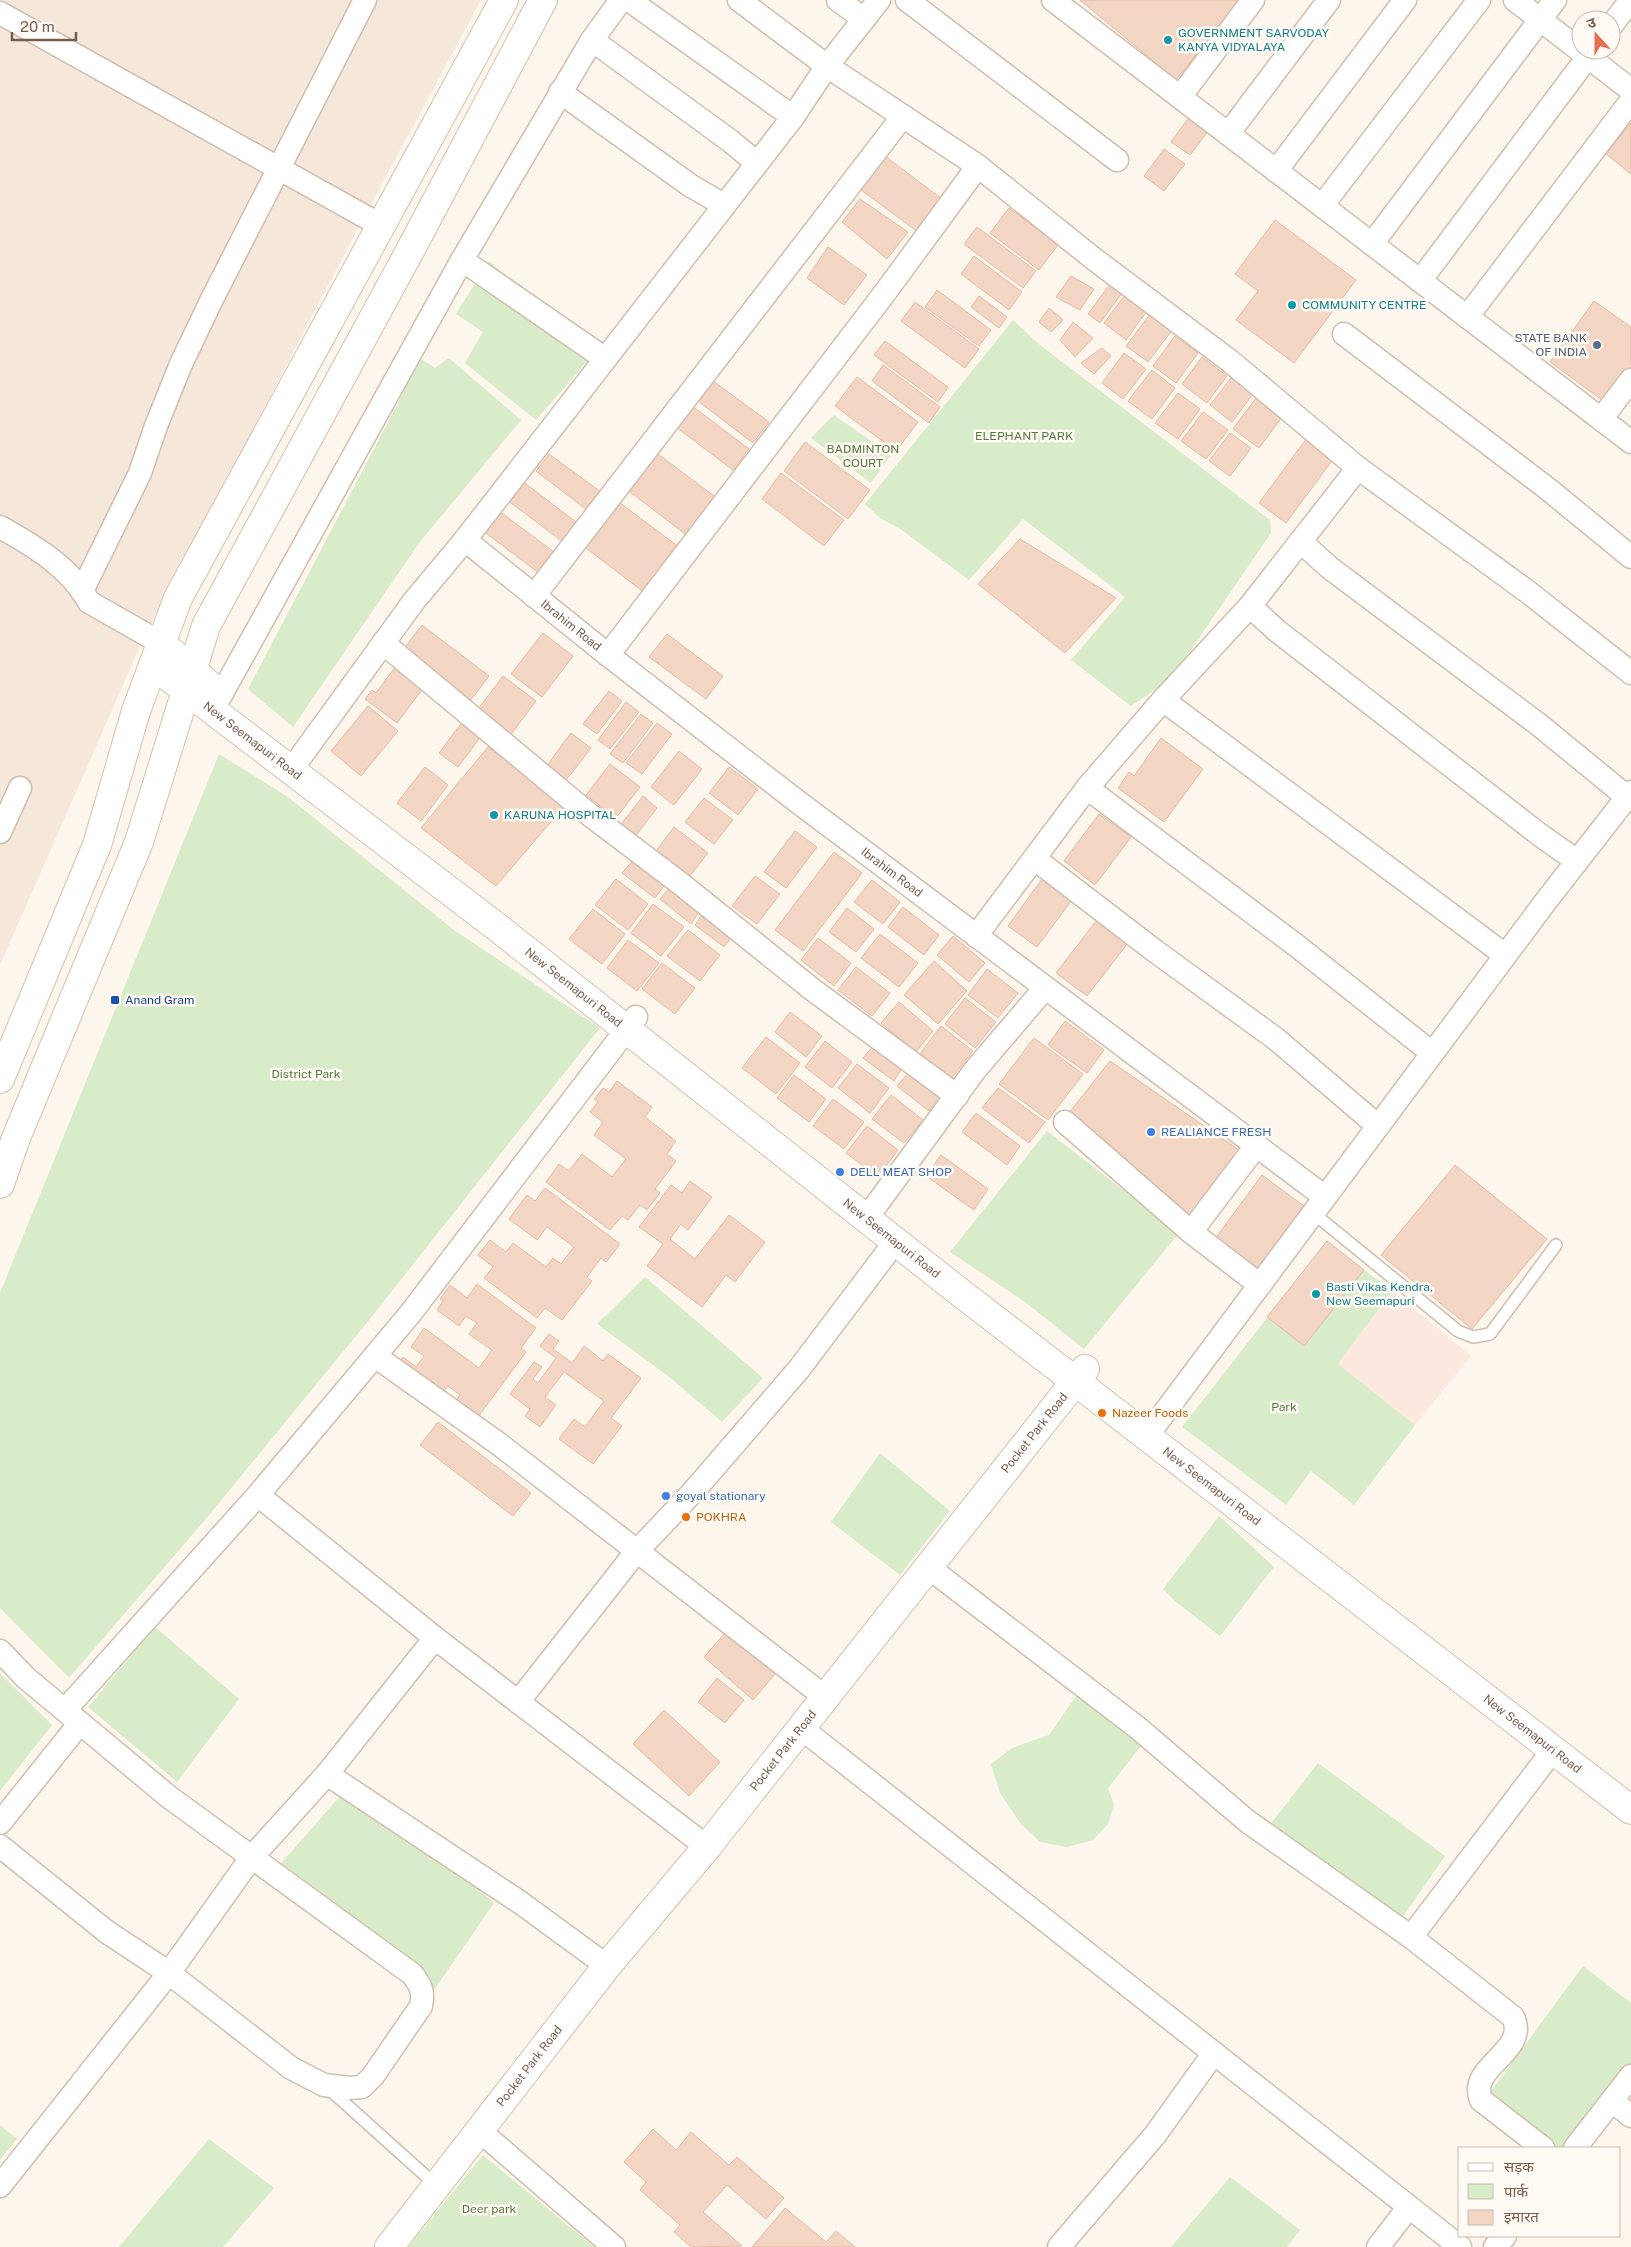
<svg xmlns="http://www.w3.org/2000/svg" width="1631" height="2247" font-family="'Public Sans','Noto Sans Devanagari',sans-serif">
<rect width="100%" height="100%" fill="#fdf6ec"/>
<!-- residential -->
<path fill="#f5e8da" d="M 0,0 L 481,0 L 364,217 L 145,635 L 0,965 Z"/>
<!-- commercial -->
<path fill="#fde8e0" d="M 1392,1291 L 1471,1356 L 1415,1425 L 1338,1364 Z"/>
<!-- green -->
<path fill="#d8ecc9" d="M 489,261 L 597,350 L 536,420 L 465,363 L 483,332 L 456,314 Z
M 1013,320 L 1040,345 L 1270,520 L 1271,533 L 1171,679 L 1131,706 L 1071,660 L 1125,597 L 1023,519 L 969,580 L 902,530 L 880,518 L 865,504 Z
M 419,358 L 435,368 L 449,358 L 521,420 L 419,543 L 293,727 L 248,689 L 397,405 Z
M 834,415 L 891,455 L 871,483 L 811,438 Z
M 219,754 L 288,797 L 454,930 L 600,1028 L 369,1320 L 205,1520 L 69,1678 L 0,1608 L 0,1293 Z
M 1047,1131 L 1179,1233 L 1084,1349 L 1025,1302 L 950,1252 Z
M 1327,1241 L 1392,1291 L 1338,1364 L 1415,1425 L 1354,1505 L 1311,1471 L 1286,1505 L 1182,1427 Z
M 645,1277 L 763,1378 L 722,1422 L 668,1376 L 597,1324 Z
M 880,1453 L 950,1511 L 900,1575 L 831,1522 Z
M 1219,1516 L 1274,1567 L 1220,1636 L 1176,1602 L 1163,1589 Z
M 155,1627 L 239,1699 L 177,1782 L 88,1707 Z
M 0,1673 L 52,1725 L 0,1791 Z
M 1076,1696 L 1141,1746 L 1108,1788 L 1114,1804 L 1108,1824 L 1093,1840 L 1067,1847 L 1040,1842 L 1021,1824 L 1000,1793 L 991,1764 L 1012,1748 L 1049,1735 Z
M 1318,1763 L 1445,1856 L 1395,1928 L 1266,1830 Z
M 349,1786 L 424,1843 L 494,1903 L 430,1996 L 276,1869 Z
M 1583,1966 L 1631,2003 L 1631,2081 L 1580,2148 L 1534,2148 L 1480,2106 Z
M 0,2125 L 17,2139 L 0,2160 Z
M 209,2139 L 274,2188 L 223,2247 L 119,2247 Z
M 483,2155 L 594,2247 L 408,2247 Z
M 1230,2177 L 1300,2230 L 1287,2247 L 1171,2247 Z"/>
<!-- building -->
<path fill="#f3d5c3" stroke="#e6bba3" d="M 1080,0 L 1239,0 L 1176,80 Z
M 1190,116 L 1209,130 L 1190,155 L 1171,142 Z
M 1631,123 L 1631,174 L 1606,154 Z
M 1164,149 L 1185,164 L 1164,191 L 1144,176 Z
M 885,156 L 942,199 L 918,232 L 860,189 Z
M 860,199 L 908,232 L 887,259 L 842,222 Z
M 1009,208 L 1058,245 L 1039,270 L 990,233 Z
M 1275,220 L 1356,280 L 1294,363 L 1236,320 L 1258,291 L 1235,274 Z
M 977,227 L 1036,271 L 1023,288 L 964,244 Z
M 828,247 L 867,275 L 844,305 L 807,278 Z
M 974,256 L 1022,292 L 1009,310 L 961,274 Z
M 1071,276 L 1094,289 L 1080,310 L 1056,297 Z
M 1110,284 L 1122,293 L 1100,323 L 1088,314 Z
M 937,290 L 991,330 L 979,346 L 925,307 Z
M 1125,295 L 1147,311 L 1126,340 L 1104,323 Z
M 979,296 L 1007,317 L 999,328 L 971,307 Z
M 1594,301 L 1631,327 L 1631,367 L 1605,402 L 1550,362 Z
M 915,302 L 979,349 L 965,368 L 901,321 Z
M 1049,308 L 1063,320 L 1051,332 L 1039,322 Z
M 1151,313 L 1173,329 L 1148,362 L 1126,346 Z
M 1073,322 L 1093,338 L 1075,357 L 1060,340 Z
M 1175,336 L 1198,353 L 1176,383 L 1153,366 Z
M 885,341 L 948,387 L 938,402 L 874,355 Z
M 1102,348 L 1111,356 L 1094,374 L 1081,363 Z
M 1124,353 L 1146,369 L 1123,399 L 1102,383 Z
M 1202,357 L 1227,376 L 1207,403 L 1182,384 Z
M 883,365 L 940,407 L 929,423 L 872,381 Z
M 1152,370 L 1175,388 L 1152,419 L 1128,401 Z
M 857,377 L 918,422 L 896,451 L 835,406 Z
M 1231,378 L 1253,394 L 1232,422 L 1210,405 Z
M 713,381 L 769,422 L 753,443 L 698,401 Z
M 1178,393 L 1200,409 L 1178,439 L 1155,423 Z
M 1256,398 L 1282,417 L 1259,448 L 1233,429 Z
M 692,406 L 749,449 L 733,470 L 676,427 Z
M 1203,412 L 1228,430 L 1206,459 L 1181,441 Z
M 1230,433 L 1251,448 L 1230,476 L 1209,461 Z
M 1307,438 L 1334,458 L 1286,523 L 1259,503 Z
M 805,442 L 870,490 L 848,519 L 784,471 Z
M 654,451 L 718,499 L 689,537 L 625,488 Z
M 549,454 L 601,492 L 587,510 L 536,471 Z
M 781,473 L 844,520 L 824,546 L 762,499 Z
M 518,478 L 580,525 L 566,544 L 503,497 Z
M 616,500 L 679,547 L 645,593 L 582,545 Z
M 495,508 L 558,555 L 543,576 L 479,528 Z
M 1020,539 L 1116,598 L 1065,653 L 978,584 Z
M 422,625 L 489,676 L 467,705 L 399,655 Z
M 543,633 L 573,656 L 542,697 L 511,674 Z
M 667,634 L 723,676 L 706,699 L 649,657 Z
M 396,666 L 424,687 L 397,723 L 365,699 L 372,690 L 376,693 Z
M 503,676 L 536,701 L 509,737 L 476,712 Z
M 609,691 L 622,701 L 597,734 L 583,724 Z
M 626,702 L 639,712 L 610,749 L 598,740 Z
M 368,706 L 398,731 L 361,776 L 331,751 Z
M 641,714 L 653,723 L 623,763 L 610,754 Z
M 463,721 L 482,735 L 458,767 L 439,753 Z
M 657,723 L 672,734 L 642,774 L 626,763 Z
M 571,733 L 591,748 L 564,783 L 545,768 Z
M 1161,738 L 1203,769 L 1164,822 L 1118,788 L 1129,772 L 1134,776 Z
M 488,747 L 567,803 L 496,886 L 421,828 Z
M 679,751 L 702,769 L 674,805 L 651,787 Z
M 610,764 L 640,787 L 616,818 L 586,795 Z
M 425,767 L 448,785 L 421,821 L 397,803 Z
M 729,767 L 758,789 L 738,815 L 709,793 Z
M 643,796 L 657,808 L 634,838 L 619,827 Z
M 704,798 L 733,820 L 714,844 L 685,822 Z
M 1099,814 L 1131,837 L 1095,885 L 1064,861 Z
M 674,827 L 708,853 L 689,877 L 656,851 Z
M 795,831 L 817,847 L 786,888 L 764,872 Z
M 834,852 L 862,873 L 803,951 L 775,930 Z
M 636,857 L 669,879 L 655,898 L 622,873 Z
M 1045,875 L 1074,897 L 1037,947 L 1008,926 Z
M 755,876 L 780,894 L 757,924 L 732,906 Z
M 616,879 L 648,904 L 628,930 L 595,905 Z
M 872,880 L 900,902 L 883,924 L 854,902 Z
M 670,887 L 702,907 L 691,924 L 660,899 Z
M 653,904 L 684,927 L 661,956 L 631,933 Z
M 903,907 L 939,935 L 924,955 L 888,927 Z
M 847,908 L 874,929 L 856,952 L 829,932 Z
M 593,909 L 625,934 L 602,964 L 569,939 Z
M 706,909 L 735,933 L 724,947 L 695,925 Z
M 1100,916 L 1131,939 L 1087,996 L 1056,973 Z
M 688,930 L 720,955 L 700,981 L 667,956 Z
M 880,934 L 918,963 L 899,987 L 861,958 Z
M 953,936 L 985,963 L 969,982 L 937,955 Z
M 818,938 L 851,963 L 834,986 L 801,960 Z
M 628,940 L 659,963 L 637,991 L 607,968 Z
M 934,961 L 967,991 L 938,1024 L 904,995 Z
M 662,963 L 695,988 L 675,1014 L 642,989 Z
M 856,967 L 890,993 L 872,1016 L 838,990 Z
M 987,969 L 1018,993 L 998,1018 L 968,995 Z
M 965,998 L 996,1022 L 975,1048 L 945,1024 Z
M 899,1002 L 933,1031 L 916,1052 L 881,1023 Z
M 790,1012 L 822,1036 L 806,1057 L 775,1032 Z
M 1065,1021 L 1104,1050 L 1087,1073 L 1048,1045 Z
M 941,1026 L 973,1051 L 951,1079 L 919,1055 Z
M 766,1037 L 800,1063 L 776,1094 L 742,1068 Z
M 1034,1038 L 1083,1074 L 1048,1120 L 999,1084 Z
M 825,1041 L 852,1062 L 832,1088 L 805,1067 Z
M 874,1045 L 903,1066 L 894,1081 L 863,1058 Z
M 1110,1061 L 1239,1150 L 1189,1216 L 1069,1113 Z
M 857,1064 L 889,1088 L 870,1113 L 838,1088 Z
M 910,1071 L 942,1092 L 929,1111 L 897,1086 Z
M 794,1075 L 826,1099 L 809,1122 L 777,1098 Z
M 617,1081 L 652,1107 L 645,1117 L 676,1141 L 667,1154 L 676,1161 L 655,1189 L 660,1193 L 647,1210 L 640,1205 L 628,1220 L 622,1216 L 610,1230 L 546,1182 L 559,1164 L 569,1171 L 582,1154 L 612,1177 L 626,1159 L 594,1135 L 603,1122 L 590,1112 L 598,1102 L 594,1099 L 603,1088 L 609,1092 Z
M 998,1088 L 1045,1122 L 1029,1143 L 982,1108 Z
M 891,1095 L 923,1120 L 904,1143 L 872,1119 Z
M 833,1099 L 864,1122 L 844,1149 L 813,1126 Z
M 976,1113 L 1020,1146 L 1007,1165 L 962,1132 Z
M 867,1126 L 898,1150 L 878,1177 L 846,1153 Z
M 941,1155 L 988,1189 L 974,1210 L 926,1176 Z
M 1455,1165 L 1547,1239 L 1472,1329 L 1381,1255 Z
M 1262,1175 L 1312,1212 L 1262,1279 L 1212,1243 Z
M 690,1181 L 712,1197 L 688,1230 L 681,1224 L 670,1239 L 695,1259 L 729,1215 L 765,1242 L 735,1282 L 726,1275 L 702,1307 L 647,1266 L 663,1244 L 639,1227 L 671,1185 L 682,1193 Z
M 545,1188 L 620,1244 L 606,1262 L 601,1258 L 587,1277 L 592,1281 L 562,1320 L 545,1308 L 537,1318 L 484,1278 L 493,1267 L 478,1255 L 490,1240 L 506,1252 L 513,1243 L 546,1267 L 553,1258 L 561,1264 L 574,1247 L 547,1227 L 537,1240 L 509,1219 L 527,1195 L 535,1201 Z
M 1327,1241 L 1364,1270 L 1304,1346 L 1267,1317 Z
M 477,1284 L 536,1328 L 521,1348 L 526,1352 L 472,1425 L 450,1409 L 460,1395 L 448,1386 L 438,1400 L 394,1368 L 403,1357 L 416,1367 L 424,1356 L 411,1347 L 424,1328 L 479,1368 L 492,1350 L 469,1334 L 477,1323 L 466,1316 L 459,1326 L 437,1310 L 443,1301 L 440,1299 L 450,1285 L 467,1298 Z
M 549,1334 L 559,1341 L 553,1349 L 572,1363 L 584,1346 L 603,1361 L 608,1354 L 641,1378 L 611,1418 L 622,1426 L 593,1464 L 559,1439 L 574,1419 L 585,1427 L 604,1401 L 564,1372 L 545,1397 L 556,1405 L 540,1427 L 525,1416 L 530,1409 L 510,1394 L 534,1362 L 542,1367 L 533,1379 L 538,1383 L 556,1358 L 540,1346 Z
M 438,1422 L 531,1493 L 513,1516 L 420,1445 Z
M 726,1632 L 776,1673 L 753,1700 L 704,1657 Z
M 717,1678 L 744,1700 L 725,1723 L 698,1702 Z
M 664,1710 L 720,1762 L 689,1796 L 633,1744 Z
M 653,2129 L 676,2150 L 691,2132 L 729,2165 L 737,2157 L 784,2198 L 766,2219 L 727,2185 L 703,2212 L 742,2246 L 691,2247 L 674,2232 L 680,2225 L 640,2190 L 646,2182 L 624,2162 Z
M 785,2208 L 826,2242 L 836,2231 L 855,2247 L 752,2247 Z"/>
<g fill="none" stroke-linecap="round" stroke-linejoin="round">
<!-- lane casing -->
<g stroke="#d1beb0" stroke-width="14">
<path id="lane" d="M 1313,1213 L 1458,1331 L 1473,1337 L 1490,1334 L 1556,1245
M 329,2089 L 437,2186"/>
</g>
<!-- street casing -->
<g stroke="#d1beb0" stroke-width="25">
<g id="street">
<path d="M 629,0 L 793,117"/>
<path d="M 739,0 L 827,66 L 978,166 L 1094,259 L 1230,361 L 1358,468 L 1528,592 L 1631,673"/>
<path d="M 838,0 L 864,19"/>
<path d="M 907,0 L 1117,160"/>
<path d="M 1053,0 L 1631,442"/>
<path d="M 1515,0 L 1631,90"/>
<path d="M 0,13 L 382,226"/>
<path d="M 1611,26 L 1631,0"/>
<path d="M 592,40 L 729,140 L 757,163"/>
<path d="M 560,92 L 691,186 L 724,205"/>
<path d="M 1180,97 L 1253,0"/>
<path d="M 1228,134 L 1329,0"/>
<path d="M 1276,171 L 1405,0"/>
<path d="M 1322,206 L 1479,0"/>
<path d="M 1372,244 L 1555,0"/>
<path d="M 1420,281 L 1593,50"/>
<path d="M 1467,317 L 1631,101"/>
<path d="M 1344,334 L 1548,489 L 1631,557"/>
<path d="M 604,358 L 462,260 L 592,40 L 621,0"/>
<path d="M 1601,419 L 1631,380"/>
<path d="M 0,527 C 34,546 70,567 89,602 L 161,643"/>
<path id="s1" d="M 465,540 L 608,655 L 798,802 L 1325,1197"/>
<path d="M 1302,543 L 1330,568 L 1538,724 L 1626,796"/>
<path d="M 82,591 L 140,473 L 156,426 L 181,364 L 212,299 L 365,0"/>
<path d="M 534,596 L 903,116"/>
<path d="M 1250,606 L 1276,630 L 1540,835 L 1577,861"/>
<path d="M 383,643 L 590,815 L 681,884 L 813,990 L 957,1096"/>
<path d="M 608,655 L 884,294 L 978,166"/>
<path d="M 1163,700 L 1505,955"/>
<path d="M 211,709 L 221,695 L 462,260"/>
<path d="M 291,770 L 414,601 L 465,540 L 793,117 L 827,66 L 879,0"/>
<path d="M 1087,788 L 1297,946 L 1432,1053"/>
<path d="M 0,832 L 20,788"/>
<path d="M 1035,859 L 1155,951 L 1276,1039 L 1378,1126"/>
<path d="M 976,936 L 1087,788 L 1163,700 L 1250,606 L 1358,468"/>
<path d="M 1065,1122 L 1191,1232 L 1260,1285"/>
<path d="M 866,1219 L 975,1070 L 1045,988"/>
<path d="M 1191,1232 L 1256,1146"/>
<path d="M 375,1356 L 499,1444 L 825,1697"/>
<path d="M 1156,1424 L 1546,901 L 1631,792"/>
<path d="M 258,1495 L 435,1638 L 707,1847"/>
<path d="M 928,1567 L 1138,1728 L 1247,1821 L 1411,1937"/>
<path d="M 0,1651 L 26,1678 L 169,1797 L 412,1974 C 421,1985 424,1992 421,2006 L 373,2076 L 362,2087 L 349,2088 L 324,2085 L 291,2068 L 169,1973 L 107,1932 L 0,1846"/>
<path d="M 518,1702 L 636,1552 L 692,1493 L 799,1369 L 895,1242"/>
<path d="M 65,1710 L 258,1495 L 410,1314 L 636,1017"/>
<path d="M 801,1728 L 1460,2247"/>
<path d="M 327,1774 L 521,1903 L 607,1966"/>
<path d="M 0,1823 L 80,1723"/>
<path d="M 1612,2101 L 1631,2116"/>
<path d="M 480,2131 L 614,2247"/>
<path d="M 1543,2148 L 1481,2100 C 1467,2066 1530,2052 1513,2017 L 1411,1937 L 1553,1750"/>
<path d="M 1575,2148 L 1631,2076"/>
<path d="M 0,2186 L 169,1973 L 251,1858 L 327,1774 L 435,1638"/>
<path d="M 1059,2247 L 1155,2135 L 1214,2053"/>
<path d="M 1378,2247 L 1409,2207"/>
<path d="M 1495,2247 L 1505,2236"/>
</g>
</g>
<!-- secondary casing -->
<g stroke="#d6c0b0" stroke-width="30">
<g id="secondary">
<path d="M 161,643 L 215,690"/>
<path id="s2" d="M 153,665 L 493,924 L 957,1290 L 1631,1810"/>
<path d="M 0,1079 L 97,845 L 136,711 L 178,598 L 504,0"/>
<path d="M 0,1184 L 16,1138 L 139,842 L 206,626 L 412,247 L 543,0"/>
<path id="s3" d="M 389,2247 L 607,1966 L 707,1847 L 1085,1369"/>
</g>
</g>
<!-- lane -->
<use href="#lane" stroke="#fff" stroke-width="11"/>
<!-- street -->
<use href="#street" stroke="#fff" stroke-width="22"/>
<!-- secondary -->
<use href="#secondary" stroke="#fff" stroke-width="28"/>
</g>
<!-- markers -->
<g fill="#0f9aa8" stroke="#fffaf3" stroke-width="2">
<circle cx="1168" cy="40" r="5"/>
<circle cx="1292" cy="305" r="5"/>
<circle cx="494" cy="815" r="5"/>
<circle cx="1316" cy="1294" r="5"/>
</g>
<circle fill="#5c6f8a" stroke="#fffaf3" stroke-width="2" cx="1597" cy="345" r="5"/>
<rect fill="#1a4fb4" stroke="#fffaf3" stroke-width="2" x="110" y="995" width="10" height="10" rx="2.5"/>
<g fill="#3f7fe0" stroke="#fffaf3" stroke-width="2">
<circle cx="1151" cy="1132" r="5"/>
<circle cx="840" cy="1172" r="5"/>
<circle cx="666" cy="1496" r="5"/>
</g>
<g fill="#e8710a" stroke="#fffaf3" stroke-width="2">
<circle cx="1102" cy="1413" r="5"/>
<circle cx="686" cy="1517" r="5"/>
</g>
<g text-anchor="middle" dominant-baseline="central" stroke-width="5" stroke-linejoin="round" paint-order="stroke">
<!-- culture labels -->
<g font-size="12" fill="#0d838f" stroke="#fffaf3" text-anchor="start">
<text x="1178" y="33">GOVERNMENT SARVODAY<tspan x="1178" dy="14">KANYA VIDYALAYA</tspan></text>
<text x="1302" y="305">COMMUNITY CENTRE</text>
<text x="504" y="815">KARUNA HOSPITAL</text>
<text x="1326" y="1287">Basti Vikas Kendra,<tspan x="1326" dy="14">New Seemapuri</tspan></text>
</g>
<!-- service labels -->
<g font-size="12" fill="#4e5e75" stroke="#fffaf3" text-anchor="end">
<text x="1587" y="338">STATE BANK<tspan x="1587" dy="14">OF INDIA</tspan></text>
</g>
<!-- park labels -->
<g font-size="12" fill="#537a41" stroke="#fffaf3">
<text x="1024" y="436">ELEPHANT PARK</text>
<text x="863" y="449">BADMINTON<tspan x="863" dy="14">COURT</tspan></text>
<text x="306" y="1074">District Park</text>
<text x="1284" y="1407">Park</text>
<text x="489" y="2209">Deer park</text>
</g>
<!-- street labels -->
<g font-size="12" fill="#7a5c4d" stroke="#fffaf3">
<text stroke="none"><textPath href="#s1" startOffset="136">Ibrahim Road</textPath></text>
<text stroke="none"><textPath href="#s2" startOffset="125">New Seemapuri Road</textPath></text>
<text stroke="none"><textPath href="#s1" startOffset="541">Ibrahim Road</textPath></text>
<text stroke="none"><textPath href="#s2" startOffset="530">New Seemapuri Road</textPath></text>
<text stroke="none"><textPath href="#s2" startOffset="935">New Seemapuri Road</textPath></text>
<text stroke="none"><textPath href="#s3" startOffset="1039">Pocket Park Road</textPath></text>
<text stroke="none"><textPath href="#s2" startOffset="1340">New Seemapuri Road</textPath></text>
<text stroke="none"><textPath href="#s2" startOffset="1745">New Seemapuri Road</textPath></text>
<text stroke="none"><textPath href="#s3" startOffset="634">Pocket Park Road</textPath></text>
<text stroke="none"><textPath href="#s3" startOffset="229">Pocket Park Road</textPath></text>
</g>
<!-- transit labels -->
<g font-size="12" fill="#164399" stroke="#fffaf3" text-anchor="start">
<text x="125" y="1000">Anand Gram</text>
</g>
<!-- shop labels -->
<g font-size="12" fill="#366cbe" stroke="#fffaf3" text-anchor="start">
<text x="1161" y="1132">REALIANCE FRESH</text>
<text x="850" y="1172">DELL MEAT SHOP</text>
<text x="676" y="1496">goyal stationary</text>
</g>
<!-- food labels -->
<g font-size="12" fill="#c56008" stroke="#fffaf3" text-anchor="start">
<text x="1112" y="1413">Nazeer Foods</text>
<text x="696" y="1517">POKHRA</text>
</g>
</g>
<!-- legend -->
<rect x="1458" y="2147" width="162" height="90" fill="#fffaf3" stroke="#cabbb1"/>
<rect x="1468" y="2163" width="25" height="8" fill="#ffffff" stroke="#cabbb1"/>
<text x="1504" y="2172" font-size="15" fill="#7a5c4d">सड़क</text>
<rect x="1468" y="2184" width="25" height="15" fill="#d8ecc9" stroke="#cabbb1"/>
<text x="1504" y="2197" font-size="15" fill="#7a5c4d">पार्क</text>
<rect x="1468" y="2210" width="25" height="15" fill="#f3d5c3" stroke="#cabbb1"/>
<text x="1504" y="2222" font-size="15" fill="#7a5c4d">इमारत</text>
<!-- north arrow -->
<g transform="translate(1596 35) rotate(339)"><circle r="24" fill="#fffaf3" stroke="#cabbb1"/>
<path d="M0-4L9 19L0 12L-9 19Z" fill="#e76f51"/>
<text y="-8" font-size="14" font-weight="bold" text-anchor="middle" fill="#7a5c4d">उ</text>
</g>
<!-- scale -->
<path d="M12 32v8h64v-8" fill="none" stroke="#7a5c4d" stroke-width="2.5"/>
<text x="20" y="32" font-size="15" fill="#7a5c4d" stroke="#fffaf3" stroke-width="4" paint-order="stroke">20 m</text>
</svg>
